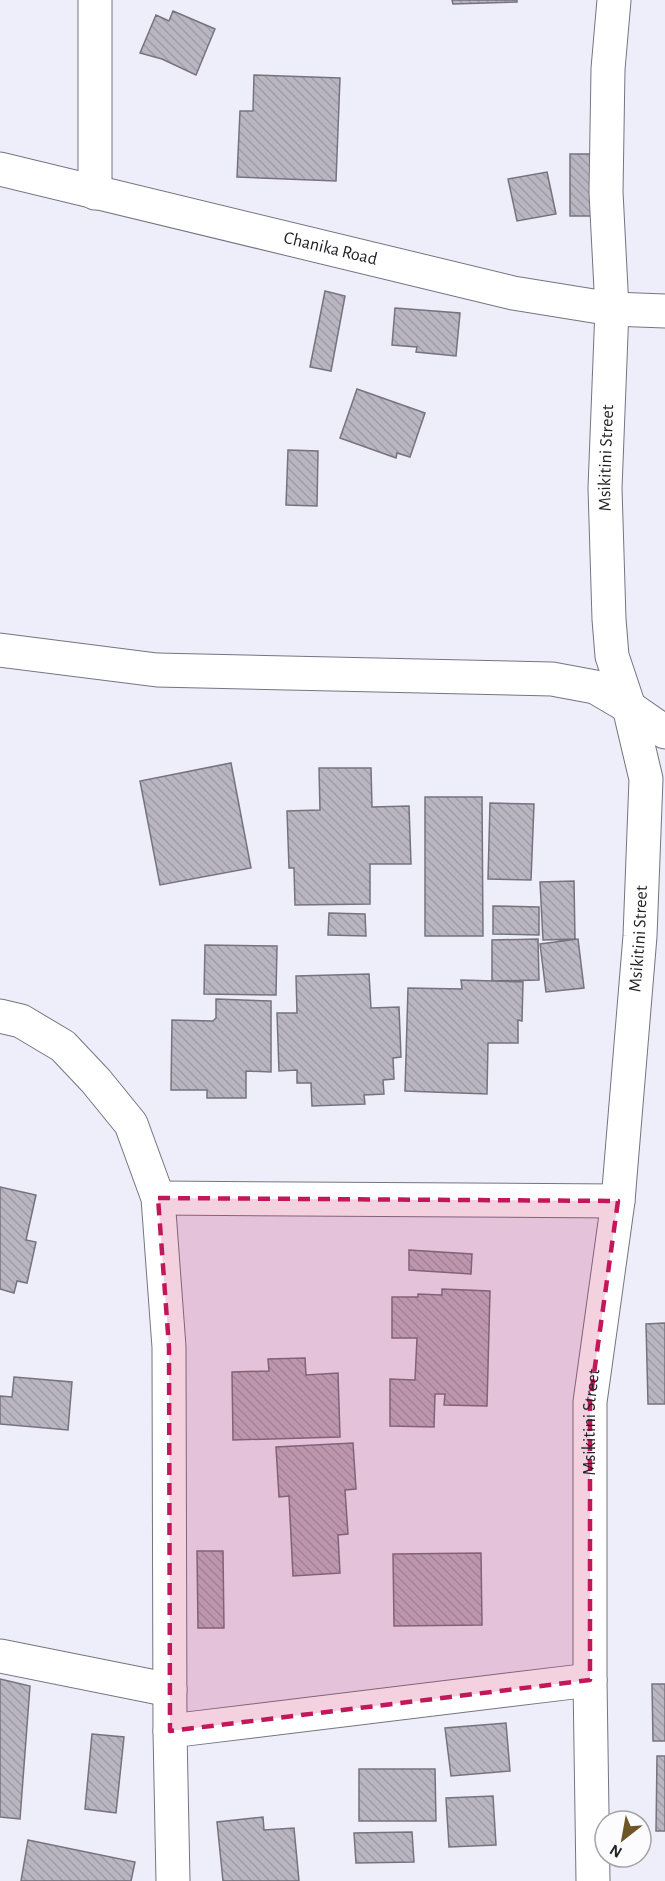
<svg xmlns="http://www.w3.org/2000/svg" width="665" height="1881" font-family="'Alegreya Sans',sans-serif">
<defs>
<pattern id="building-back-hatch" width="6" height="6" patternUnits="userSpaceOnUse" patternTransform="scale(1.5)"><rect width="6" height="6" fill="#b9b6c1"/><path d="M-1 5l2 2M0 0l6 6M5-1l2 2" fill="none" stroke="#9f9ca6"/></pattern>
</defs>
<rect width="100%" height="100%" fill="#edeefa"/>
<!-- building -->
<path fill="url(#building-back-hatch)" stroke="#76737e" stroke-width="1.5" d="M 452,0 L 517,0 L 517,2 L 453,4 Z
M 173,11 L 215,29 L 196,75 L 162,59 L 140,53 L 156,15 L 169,21 Z
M 254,75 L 340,78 L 336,181 L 237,177 L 240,111 L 253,111 Z
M 570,154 L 595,154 L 595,216 L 570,216 Z
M 547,172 L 556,214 L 517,221 L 508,179 Z
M 325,291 L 345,296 L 331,371 L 310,367 Z
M 395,308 L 460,313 L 456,356 L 416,352 L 417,347 L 392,345 Z
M 357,389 L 425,413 L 410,457 L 397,453 L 396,458 L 340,438 Z
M 288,450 L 318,451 L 317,506 L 286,505 Z
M 231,763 L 251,868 L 160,885 L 140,781 Z
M 319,768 L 371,768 L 372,807 L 409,806 L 411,864 L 370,864 L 370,904 L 295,905 L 294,868 L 289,868 L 287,811 L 320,810 Z
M 425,797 L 482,797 L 483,936 L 425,936 Z
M 490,803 L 534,804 L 531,880 L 488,879 Z
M 574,881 L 575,939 L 543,940 L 540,882 Z
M 493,906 L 539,907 L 539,935 L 493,934 Z
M 329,913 L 365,914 L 366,936 L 328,935 Z
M 538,939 L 539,980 L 492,981 L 492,940 Z
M 578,939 L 584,988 L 546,992 L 540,944 Z
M 205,945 L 277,946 L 276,995 L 204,994 Z
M 369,974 L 371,1008 L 399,1007 L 401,1057 L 393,1058 L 394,1079 L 383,1080 L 384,1094 L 364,1095 L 365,1104 L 312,1106 L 311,1083 L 297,1083 L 297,1070 L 279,1071 L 277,1013 L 297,1013 L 296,976 Z
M 461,980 L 523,982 L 522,1021 L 518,1020 L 518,1043 L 488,1043 L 487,1094 L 405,1091 L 408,988 L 462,989 Z
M 216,999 L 271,1001 L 271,1072 L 246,1071 L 246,1098 L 207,1098 L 207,1090 L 171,1090 L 172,1020 L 213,1021 L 216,1018 Z
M 0,1187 L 36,1195 L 26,1240 L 36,1242 L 27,1283 L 17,1281 L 14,1293 L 0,1289 Z
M 409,1250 L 472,1254 L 471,1274 L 409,1270 Z
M 442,1289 L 490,1291 L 487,1406 L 444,1405 L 445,1394 L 435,1394 L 434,1427 L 390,1426 L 390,1379 L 415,1380 L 417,1338 L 392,1338 L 392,1297 L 418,1297 L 418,1294 L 442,1295 Z
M 665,1323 L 665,1404 L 648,1404 L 646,1324 Z
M 305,1358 L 306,1375 L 338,1373 L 340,1437 L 233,1440 L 232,1372 L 269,1371 L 268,1359 Z
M 14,1377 L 72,1382 L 68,1430 L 0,1424 L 0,1396 L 12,1397 Z
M 353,1443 L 356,1489 L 345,1490 L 348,1534 L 338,1535 L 340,1573 L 293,1576 L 289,1496 L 279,1497 L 276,1447 Z
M 197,1551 L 223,1551 L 224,1628 L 198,1628 Z
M 481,1553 L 482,1625 L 394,1626 L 393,1554 Z
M 0,1679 L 30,1686 L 20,1819 L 0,1817 Z
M 652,1684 L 665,1684 L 665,1741 L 653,1741 Z
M 506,1723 L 510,1771 L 451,1776 L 445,1728 Z
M 92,1734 L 124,1737 L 116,1813 L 85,1809 Z
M 657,1756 L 665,1756 L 665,1831 L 656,1831 Z
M 359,1769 L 435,1769 L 436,1821 L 359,1821 Z
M 493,1796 L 496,1845 L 449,1847 L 446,1798 Z
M 263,1817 L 264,1830 L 294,1828 L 299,1881 L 223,1881 L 217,1822 Z
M 412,1832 L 414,1862 L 356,1863 L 354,1833 Z
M 28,1840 L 135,1862 L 131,1881 L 21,1881 Z"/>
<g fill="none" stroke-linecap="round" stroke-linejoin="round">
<!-- minor casing -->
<g stroke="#757580" stroke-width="35">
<g id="minor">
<path id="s1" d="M 0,169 L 513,293 L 612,309 L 665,311"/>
<path d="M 95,193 L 95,0"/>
<path d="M 0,650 L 157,670 L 552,679 L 595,687 L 629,707 L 665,732"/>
<path d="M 0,1016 L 21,1021 L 63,1046 L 96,1081 L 131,1124 L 158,1198 L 169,1347 L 170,1731 L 173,1881"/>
<path d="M 158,1198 L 618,1201"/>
<path d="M 0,1656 L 170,1690"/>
<path d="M 170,1731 L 590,1680"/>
<path id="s2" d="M 593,1881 L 590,1680 L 590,1402 L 618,1201 L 640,936 L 646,779 L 629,707 L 612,656 L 609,619 L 605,488 L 612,309 L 606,192 L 608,69 L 614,0"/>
</g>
</g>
<!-- minor -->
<use href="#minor" stroke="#fff" stroke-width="33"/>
</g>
<!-- marked area -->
<path fill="#c2185b" fill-opacity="0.2" stroke="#c2185b" stroke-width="4.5" stroke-dasharray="12 8" stroke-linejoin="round" d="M 158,1198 L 618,1201 L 590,1402 L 590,1680 L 170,1731 L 169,1347 Z"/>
<g text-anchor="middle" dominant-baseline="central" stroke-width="4.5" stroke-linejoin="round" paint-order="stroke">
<!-- street labels -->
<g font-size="18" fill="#222327" stroke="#fcfcff">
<text stroke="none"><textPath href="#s1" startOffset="340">Chanika Road</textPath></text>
<text stroke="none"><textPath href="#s2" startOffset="1431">Msikitini Street</textPath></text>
<text stroke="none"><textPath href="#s2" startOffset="945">Msikitini Street</textPath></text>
<text stroke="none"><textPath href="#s2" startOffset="459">Msikitini Street</textPath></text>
</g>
</g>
<!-- north arrow -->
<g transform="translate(623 1839) rotate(211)"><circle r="28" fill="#fcfcff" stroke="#a5a5a9" stroke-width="1.5"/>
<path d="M0-4.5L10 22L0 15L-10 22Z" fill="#6d5727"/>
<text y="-9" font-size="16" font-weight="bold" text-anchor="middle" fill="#222327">N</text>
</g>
</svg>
